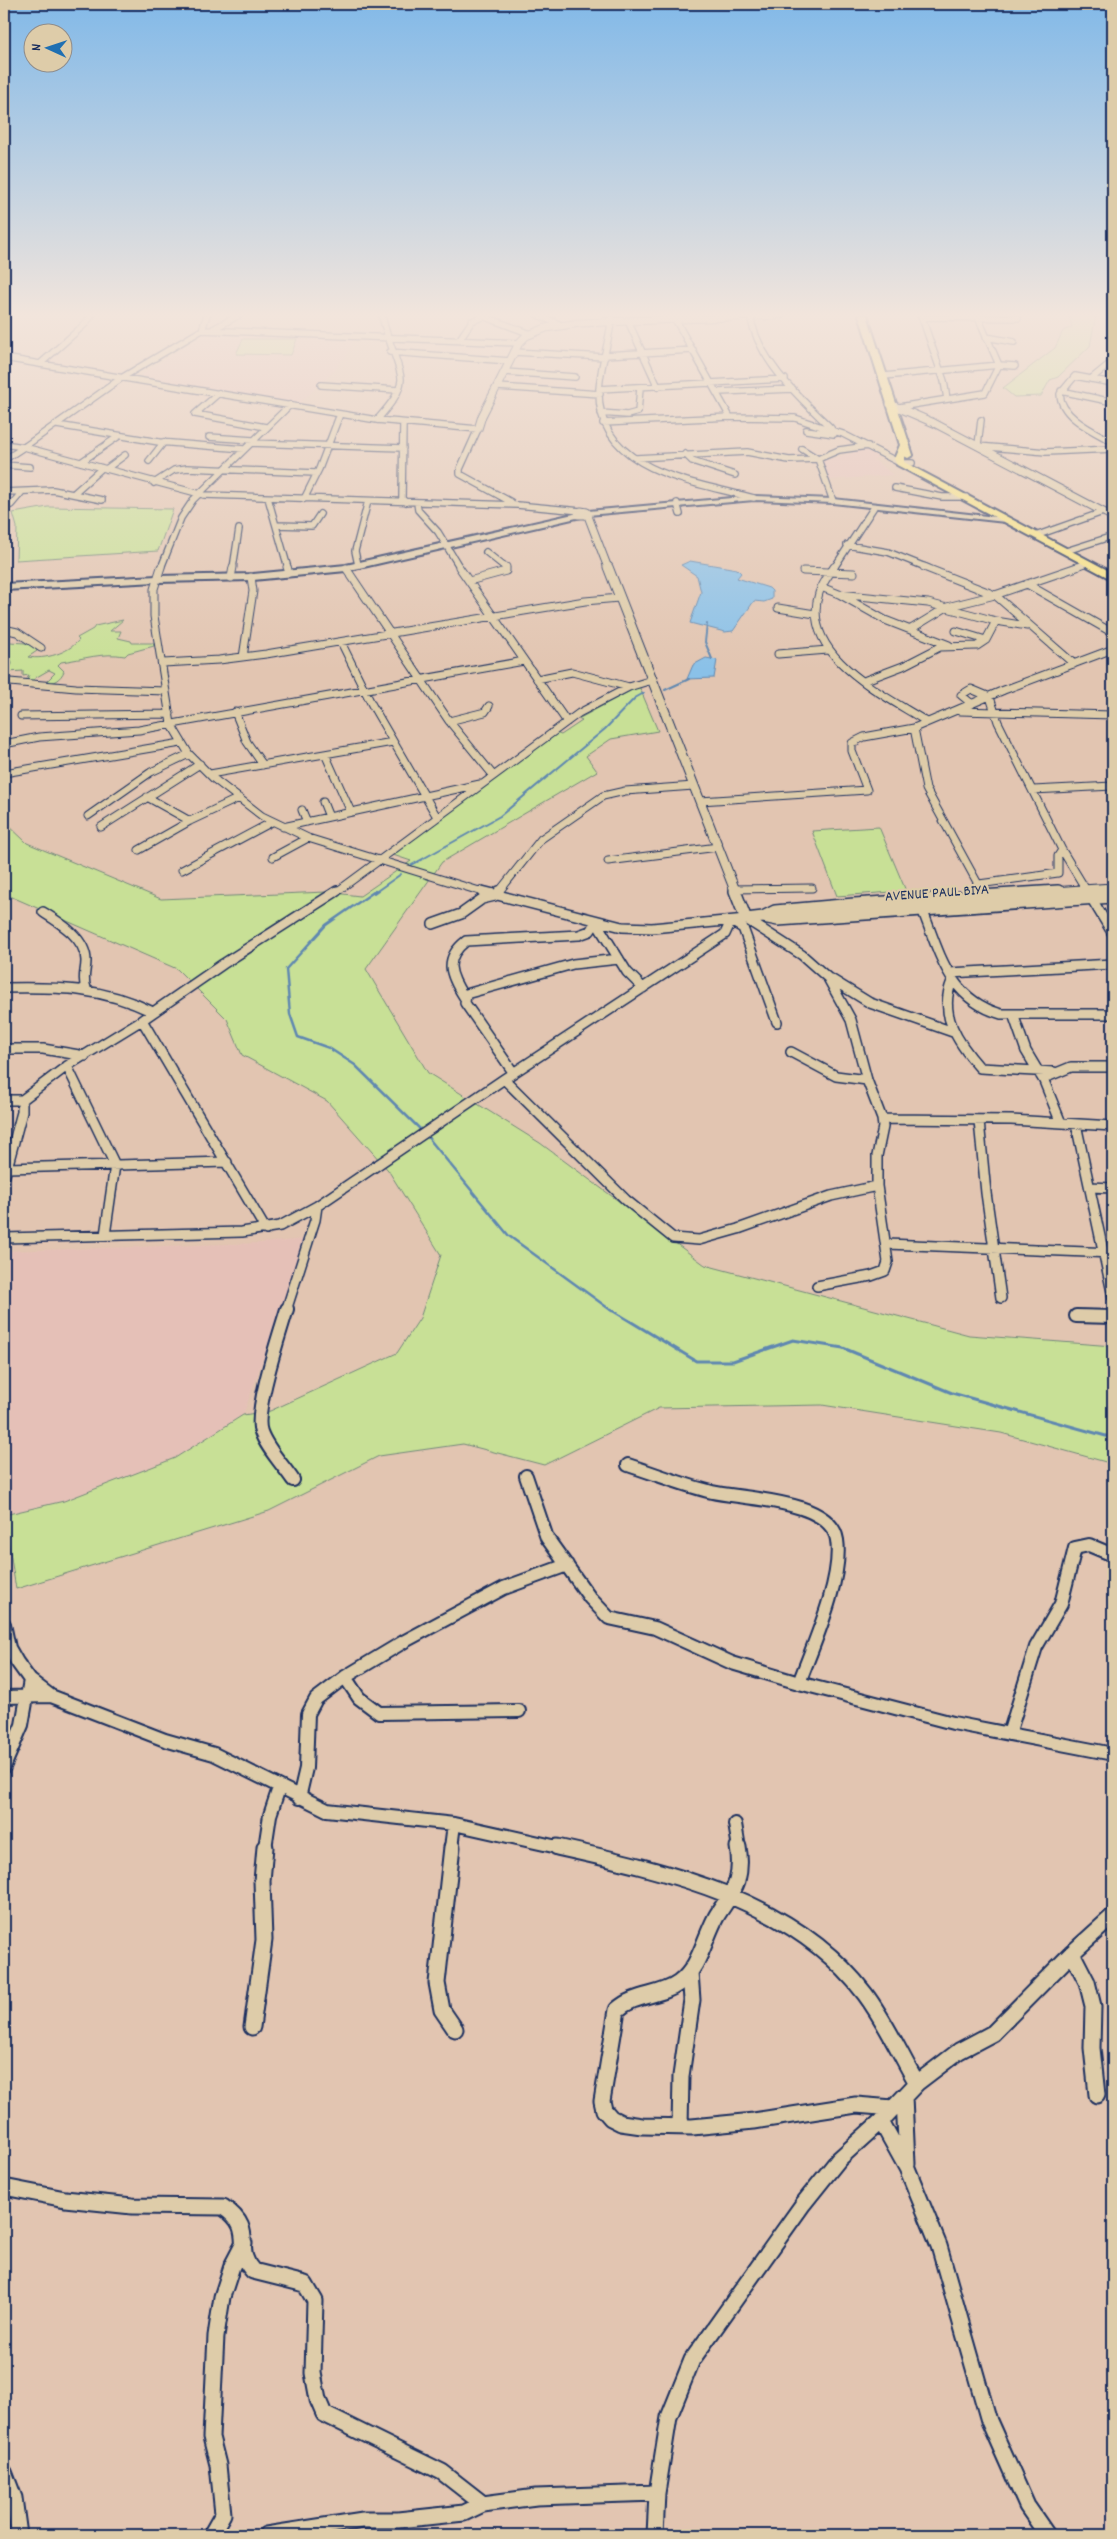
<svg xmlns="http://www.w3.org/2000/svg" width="1117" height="2539" font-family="Dekko,sans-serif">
<rect width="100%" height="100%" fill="#e2c5b1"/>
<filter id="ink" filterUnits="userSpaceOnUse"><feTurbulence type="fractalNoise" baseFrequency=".02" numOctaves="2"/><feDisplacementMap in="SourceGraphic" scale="10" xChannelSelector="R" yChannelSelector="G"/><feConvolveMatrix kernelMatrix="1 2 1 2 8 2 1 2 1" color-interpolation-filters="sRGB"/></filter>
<g filter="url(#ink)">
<!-- built -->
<path fill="#e5c0b7" d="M 209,333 L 354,339 L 345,359 L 342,359 L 335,370 L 299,404 L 140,376 L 202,334 Z
M 866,449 L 879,458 L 873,459 L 893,475 L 829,480 L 822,461 Z
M 306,1239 L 243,1415 L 175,1458 L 64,1501 L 4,1515 L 4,1251 L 260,1243 Z"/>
<!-- green -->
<path fill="#c8e096" stroke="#72887a" d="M 1069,315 L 1096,315 L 1090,346 L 1058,377 L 1050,380 L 1041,396 L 1014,397 L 1003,388 L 1055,348 L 1063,331 L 1072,327 Z
M 243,339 L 297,339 L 291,355 L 236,354 Z
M 48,507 L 173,509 L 158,551 L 16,560 L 17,527 L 13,513 Z
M 123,620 L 110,631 L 121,631 L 118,638 L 131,641 L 132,643 L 153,643 L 154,646 L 128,653 L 125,656 C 103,652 84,659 61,662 L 58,665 L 64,671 C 61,679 53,684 45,683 L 55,673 L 49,670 L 35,678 L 32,683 L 25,683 L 29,675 L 23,676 L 23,671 L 8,672 L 12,664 L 11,659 L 6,657 L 5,650 L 10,642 L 25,643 L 35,647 L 37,651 L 28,657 C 45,660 68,653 79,640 L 77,638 L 93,629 L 95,626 Z
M 639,686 L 658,731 L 611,739 L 586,756 L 597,771 L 442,862 L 366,969 L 428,1073 L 540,1143 L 705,1265 L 969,1335 L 1113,1346 L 1113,1464 L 1001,1433 L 822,1405 L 659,1408 L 544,1465 L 463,1444 L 379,1456 L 269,1511 L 16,1589 L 4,1515 L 64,1501 L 175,1458 L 243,1415 L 270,1411 L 397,1353 L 420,1318 L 441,1255 L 388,1170 L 327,1101 L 242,1055 L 227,1019 L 177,969 L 12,897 L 4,896 L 4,821 L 27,843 L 161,899 L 326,892 L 360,896 L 411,861 L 393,855 L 556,733 L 561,735 L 582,721 L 578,719 Z
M 879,827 L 906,891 L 837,896 L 812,831 Z"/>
<!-- water -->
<path fill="#8ac1e8" stroke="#5e87b1" d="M 690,561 L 737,569 L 741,573 L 737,578 L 769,588 L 772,591 L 772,599 L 764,602 L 754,601 L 733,631 L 725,632 L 690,623 L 701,592 L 697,576 L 681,565 Z
M 706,658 L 717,660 L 714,678 L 687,679 L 693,665 Z"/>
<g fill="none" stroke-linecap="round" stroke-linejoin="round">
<!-- stream-far2 -->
<path stroke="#5e87b1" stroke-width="2" d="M 707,624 L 705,642 L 712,659
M 665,690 L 689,679
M 410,866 L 500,816 L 605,729 L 635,698 L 644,693
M 374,893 L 401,874"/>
<!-- stream-far1 -->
<path stroke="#5e87b1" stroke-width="2.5" d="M 375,891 L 326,925 L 286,969 L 290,1014 L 298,1037 L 329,1048 L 355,1065 L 422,1131
M 426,1135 L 509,1236 L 612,1311"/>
<!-- stream -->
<path stroke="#5e87b1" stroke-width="3" d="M 610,1309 L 696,1361 L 733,1361 L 793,1340 L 843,1348 L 952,1393 L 1113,1438"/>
<!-- minor-far4 casing -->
<g stroke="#1b2f5e" stroke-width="8">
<path id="minor-far4" d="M 207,315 L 202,330 L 123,377 L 24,447 L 204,495 L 517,505 L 581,511
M 480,315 L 531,334
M 538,315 L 561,325
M 612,315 C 610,340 600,365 599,391 C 597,471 694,482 754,498
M 750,315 C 758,361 799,397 831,428
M 921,315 L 944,381 L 947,399
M 921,317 L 1018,318 L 1017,315
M 675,319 L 730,417
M 628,321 L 658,387
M 213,329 L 239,315
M 202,330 L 519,343
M 986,337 L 1014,342
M 459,340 L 472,321 L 483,317
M 390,352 L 510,361
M 514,352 L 605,357
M 605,355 L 693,350
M 4,358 L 377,420 L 478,429 L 460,469 L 460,474 L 511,502
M 40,364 L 84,325 L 92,315
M 505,372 L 575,377
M 884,376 L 999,365 L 1015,366
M 1091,379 L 1113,361
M 1113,383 L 1075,376 L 1060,394 C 1061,418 1095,432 1113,442
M 321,385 L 398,390
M 497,387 L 600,394
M 599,389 L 785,379
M 1061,391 L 1113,402
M 718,392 L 793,389
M 219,393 L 195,414 L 266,427
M 899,407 L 985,393 L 999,365 L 977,315
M 601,413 L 627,415 L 638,412 L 640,388
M 377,420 C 386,409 400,395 401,380 C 402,369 384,332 382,315
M 403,423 L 402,499 L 406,502
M 603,423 L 730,417 L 795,418 L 843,434 L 900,463 L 912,463
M 57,425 L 159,442 L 244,449
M 806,430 L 834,434
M 209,437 L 253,440
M 250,443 L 403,448
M 4,444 L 24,447
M 978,445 L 981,420
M 978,446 L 1046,452 L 1113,449
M 802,449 L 818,459
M 685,454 L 692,461 L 735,475
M 636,458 L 747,452 L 789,460 L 818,459
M 4,460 L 24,447
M 149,461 L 164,442
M 81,462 L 119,436
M 4,465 L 30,467
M 106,469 L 125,455
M 154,483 L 174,470 L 187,468 L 316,473
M 895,488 L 942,497 L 966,497
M 4,492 L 53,490 L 102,500
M 74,493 L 102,468
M 268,498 L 288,568
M 304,499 L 319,469 L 340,414
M 833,501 L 818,459 L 839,450 L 868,446
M 417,503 L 418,510 L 438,532 L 460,568
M 677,503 L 680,514
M 11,505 L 22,492
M 276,525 L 312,526 L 320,514
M 1038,535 L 1103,512
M 847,545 L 888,552 L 928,568
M 1066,551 L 1113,536
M 486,552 L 506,568
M 358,565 L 355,551 L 368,501
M 161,568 L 181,518 L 193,500 L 290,405
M 233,568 L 239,529
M 834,568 L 874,507
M 1073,568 L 1087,563"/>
</g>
<!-- minor-far3 casing -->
<g stroke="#1b2f5e" stroke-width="9">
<path id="minor-far3" d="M 161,567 L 154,589 L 154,616 L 171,724 L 189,754 L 214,779 L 262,816 L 308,838 L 486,893
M 287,567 L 289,573
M 459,567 L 567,722
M 834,567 C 829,575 822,584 819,593 C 799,656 885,695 927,722
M 924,567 L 995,595 L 1074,664
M 346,568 L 449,721 L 493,775
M 803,571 L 854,573
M 231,578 L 233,567
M 469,581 L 506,571 L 506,567
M 1027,584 L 1113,633
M 821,587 L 839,594 L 885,620 L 949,645
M 839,594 L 928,603 L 996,621 L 1027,626
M 778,608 L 815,614
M 4,629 L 17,632 L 41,648
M 911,629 L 947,607 L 995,595 L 1077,567
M 956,631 L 986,640
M 341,642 L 372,705 L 437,817
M 778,654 L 828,650
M 243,657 L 253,591 L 251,577
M 163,663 L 219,660 L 266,654 L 585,601 L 619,598
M 537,679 L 572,672 L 629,687
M 866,680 L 903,666 L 940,647 L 977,646 L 986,640 L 996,621
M 10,682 L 76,688 L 166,691
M 972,704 L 961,695 L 971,689 L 990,697 L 998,722 L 1062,850 L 1088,893
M 960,711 L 1113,715
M 235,712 L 247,742 L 263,765
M 21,716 L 170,714
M 449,721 L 485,712 L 489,706
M 4,744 L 39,737 L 139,730 L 524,661
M 325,754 L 351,812
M 4,773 L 181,743
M 210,774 L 393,742
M 1033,790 L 1113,786
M 147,797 L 190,821
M 700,801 L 867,790 L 852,751 L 852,743 L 864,737 L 914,728
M 323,802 L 329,817
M 302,810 L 307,822
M 88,816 L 151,772 L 189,754
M 101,827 L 200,764
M 283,827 L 480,784
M 139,850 L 190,821 L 239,798
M 273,857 L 308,838
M 608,861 L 718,847
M 182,870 L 272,822
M 979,884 L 1058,873 L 1058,856 L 1062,850
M 734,889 L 812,888
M 335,893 L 579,713 L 629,687 L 652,680
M 498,893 L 541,839 L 603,796 L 625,791 L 694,786
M 983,893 L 926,789 L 914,728 L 1004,690 L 1113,649"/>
</g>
<!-- minor-far2 casing -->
<g stroke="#1b2f5e" stroke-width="12">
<path id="minor-far2" d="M 482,891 L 622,927 L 652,928 L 746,919 L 802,955 L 828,978 L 851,1020 L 867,1080 L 882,1119 L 883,1127 L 877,1156 L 877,1186 L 888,1262 L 885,1271 L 871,1276 L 817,1286
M 982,891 L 988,902
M 1087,891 L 1113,934
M 922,909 C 940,954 949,999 1001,1014 L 1113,1014
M 43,912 C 59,922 86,938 86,961 C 86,971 82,978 86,988
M 433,924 L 461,914 L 482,899 L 495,896 L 499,891
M 949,973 L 1113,964
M 831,979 L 870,1003 L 953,1032
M 952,981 C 938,1014 958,1043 980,1068 L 1054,1072
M 4,988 C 60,987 102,987 153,1012
M 464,997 C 450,975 443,959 466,941 L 579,935 L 590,931 L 596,922 L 627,972 L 643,988
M 1013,1014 L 1026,1051 L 1044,1081 L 1061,1123
M 142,1020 L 266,1230
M 4,1049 L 43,1049 L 85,1056
M 791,1052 L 836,1076 L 867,1080
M 67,1066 L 115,1165 L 105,1235
M 513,1072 L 465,1003 L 466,994 L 573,964 L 619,959
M 1049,1076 L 1071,1067 L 1113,1067
M 504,1079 L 626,1200 L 673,1238 L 699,1240 L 738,1229 L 831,1196 L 877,1186
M 4,1100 L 22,1100 L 67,1066 L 142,1020 L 223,964 L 337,891
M 882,1119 L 1011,1120 L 1113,1126
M 979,1121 L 986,1193 L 1001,1298
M 1076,1124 L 1113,1297
M 7,1168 L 227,1162
M 4,1179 L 22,1112 L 22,1100
M 1090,1187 L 1113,1188
M 4,1238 L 242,1232 L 280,1226 L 317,1206 L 504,1079 L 725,934 L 731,921 L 743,928 L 777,1022
M 887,1244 L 1113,1253
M 286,1311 L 315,1220 L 317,1206"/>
</g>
<!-- minor-far1 casing -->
<g stroke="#1b2f5e" stroke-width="16">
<path id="minor-far1" d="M 287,1309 C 280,1333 253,1412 261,1432 C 267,1449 283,1465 293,1480
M 1076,1316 L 1113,1317
M 628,1465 C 656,1474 683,1485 712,1492 C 742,1499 831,1499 837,1540 C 843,1580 813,1645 799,1683
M 526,1476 L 547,1538 L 590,1598 L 609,1618 L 655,1628 L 732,1663 L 799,1683 L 953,1723 L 1113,1754
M 4,1624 L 9,1648 L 17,1662 L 30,1680 L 51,1696 L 165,1740 L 214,1754 L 327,1810 L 454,1824
M 345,1677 L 359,1698 L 379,1713 L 519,1711
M 4,1697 L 51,1696
M 1009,1734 L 1036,1647 L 1061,1604 L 1075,1548 L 1089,1545 L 1113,1555
M 4,1767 L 22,1725 L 30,1680
M 299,1798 L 306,1768 L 308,1714 L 316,1699 L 345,1677 L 405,1641 L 504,1588 L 567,1565
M 735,1824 L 739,1848
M 265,1848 L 270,1815 L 279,1788
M 451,1848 L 454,1824 L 562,1848"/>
</g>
<!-- minor casing -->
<g stroke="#1b2f5e" stroke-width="19">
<path id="minor" d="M 452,1847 L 437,1983 L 442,2010 L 455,2029
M 557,1847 C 666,1871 794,1899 865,1994 C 886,2022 900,2054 917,2083
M 738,1847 C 740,1858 740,1870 737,1881 C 733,1894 723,1905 716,1917 C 704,1939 700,1967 679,1983 C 660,1997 635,1993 617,2010 L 602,2101 L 604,2110 L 611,2118 L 621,2123 L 642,2126 L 692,2127 L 754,2121 L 856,2105 L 893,2108
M 1072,1953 L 1087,1982 L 1093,2006 L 1092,2048 L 1097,2095
M 252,2027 L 264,1940 L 262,1881 L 265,1847
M 904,2097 L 907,2164
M 881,2121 L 907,2168 L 939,2246 L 989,2421 L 1027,2506 L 1047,2535
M 680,2127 L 681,2076 L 692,2000 L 690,1972
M 4,2187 L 65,2199 L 132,2206 L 223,2207 C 258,2230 232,2249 253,2271 L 305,2284 L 315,2301 L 313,2373 L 318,2400 L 324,2414 L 442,2472 L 483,2504
M 4,2472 L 14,2498 L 19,2535
M 211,2535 L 223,2514 L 218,2465 L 211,2437 L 216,2336 L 222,2297 L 232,2266 L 244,2243
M 266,2535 L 363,2520 L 398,2520 L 464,2513 L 483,2504 L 536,2497 L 657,2493
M 655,2535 L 657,2493 L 669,2417 L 692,2360 L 803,2204 L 839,2159 L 881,2121 L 917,2083 L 959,2051 L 993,2033 L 1072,1953 L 1113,1916"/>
</g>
<!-- tertiary-far2 casing -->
<g stroke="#1b2f5e" stroke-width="9">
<path id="tertiary-far2" d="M 890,404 L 934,423 L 1113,517
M 478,429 L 482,416 L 519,343 L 526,336 L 546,328 L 580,323 L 781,315
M 581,511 L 587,512 L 589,515 L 578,515 Z
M 588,516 L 608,568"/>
</g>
<!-- tertiary-far1 casing -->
<g stroke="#1b2f5e" stroke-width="11">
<path id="tertiary-far1" d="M 608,567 L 736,893
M 1037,893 L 1113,888"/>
</g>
<!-- tertiary casing -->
<g stroke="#1b2f5e" stroke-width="14">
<path id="tertiary" d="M 735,891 L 746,919 L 763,917 L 775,911 L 854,904 L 1058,891
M 763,917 L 778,920 L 1113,897"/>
</g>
<!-- secondary casing -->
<g stroke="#1b2f5e" stroke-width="4">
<path id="secondary" d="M 754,496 L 833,499 L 1005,518 L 1009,520 L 1005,522 L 833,503 L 754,500 L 588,515 L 584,513 L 588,511 Z
M 578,513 L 582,515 L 581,517 L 346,571 L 253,580 L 157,582 L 4,590 L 4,584 L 157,576 L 253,574 L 346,565 Z"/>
</g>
<!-- trunk casing -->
<g stroke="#1b2f5e" stroke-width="4">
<path id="trunk" d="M 859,315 L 867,315 L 913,455 L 908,458 L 904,456 L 904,462 L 1113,573 L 1113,580 L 897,465 L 894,459 L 900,445 Z"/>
</g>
<!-- minor-far4 -->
<use href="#minor-far4" stroke="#decca9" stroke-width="5.5"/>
<!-- minor-far3 -->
<use href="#minor-far3" stroke="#decca9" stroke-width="7"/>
<!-- minor-far2 -->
<use href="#minor-far2" stroke="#decca9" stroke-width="9"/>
<!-- minor-far1 -->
<use href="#minor-far1" stroke="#decca9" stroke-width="12"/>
<!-- minor -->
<use href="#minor" stroke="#decca9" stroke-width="15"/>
<!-- tertiary-far2 -->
<use href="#tertiary-far2" stroke="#decca9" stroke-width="7"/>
<!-- tertiary-far1 -->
<use href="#tertiary-far1" stroke="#decca9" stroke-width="9"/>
<!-- tertiary -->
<use href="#tertiary" stroke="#decca9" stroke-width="11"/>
<!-- secondary -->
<use href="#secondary" fill="#decca9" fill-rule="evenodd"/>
<!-- trunk -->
<use href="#trunk" fill="#f7e281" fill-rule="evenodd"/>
</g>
</g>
<!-- sky -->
<linearGradient id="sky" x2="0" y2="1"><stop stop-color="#82b9e8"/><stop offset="0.47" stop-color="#f2e5dc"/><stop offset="1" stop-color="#f2e5dc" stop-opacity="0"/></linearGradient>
<rect width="1117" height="670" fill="url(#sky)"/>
<g text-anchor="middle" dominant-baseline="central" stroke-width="4.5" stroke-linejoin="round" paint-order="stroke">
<!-- street labels -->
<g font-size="15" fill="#1b2f5e" stroke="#decca9">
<text transform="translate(937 894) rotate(-4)">AVENUE PAUL BIYA</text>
</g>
</g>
<!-- margin -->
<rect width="1117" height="2539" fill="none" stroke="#decca9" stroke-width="20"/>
<rect x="10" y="10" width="1097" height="2519" fill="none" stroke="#1b2f5e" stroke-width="2" filter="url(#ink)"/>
<!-- north arrow -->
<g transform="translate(48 48) rotate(273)"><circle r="24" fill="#decca9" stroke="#908d8b"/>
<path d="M0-4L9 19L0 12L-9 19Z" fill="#1f6fb2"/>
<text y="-8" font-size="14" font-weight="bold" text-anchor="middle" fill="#1b2f5e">N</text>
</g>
</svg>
